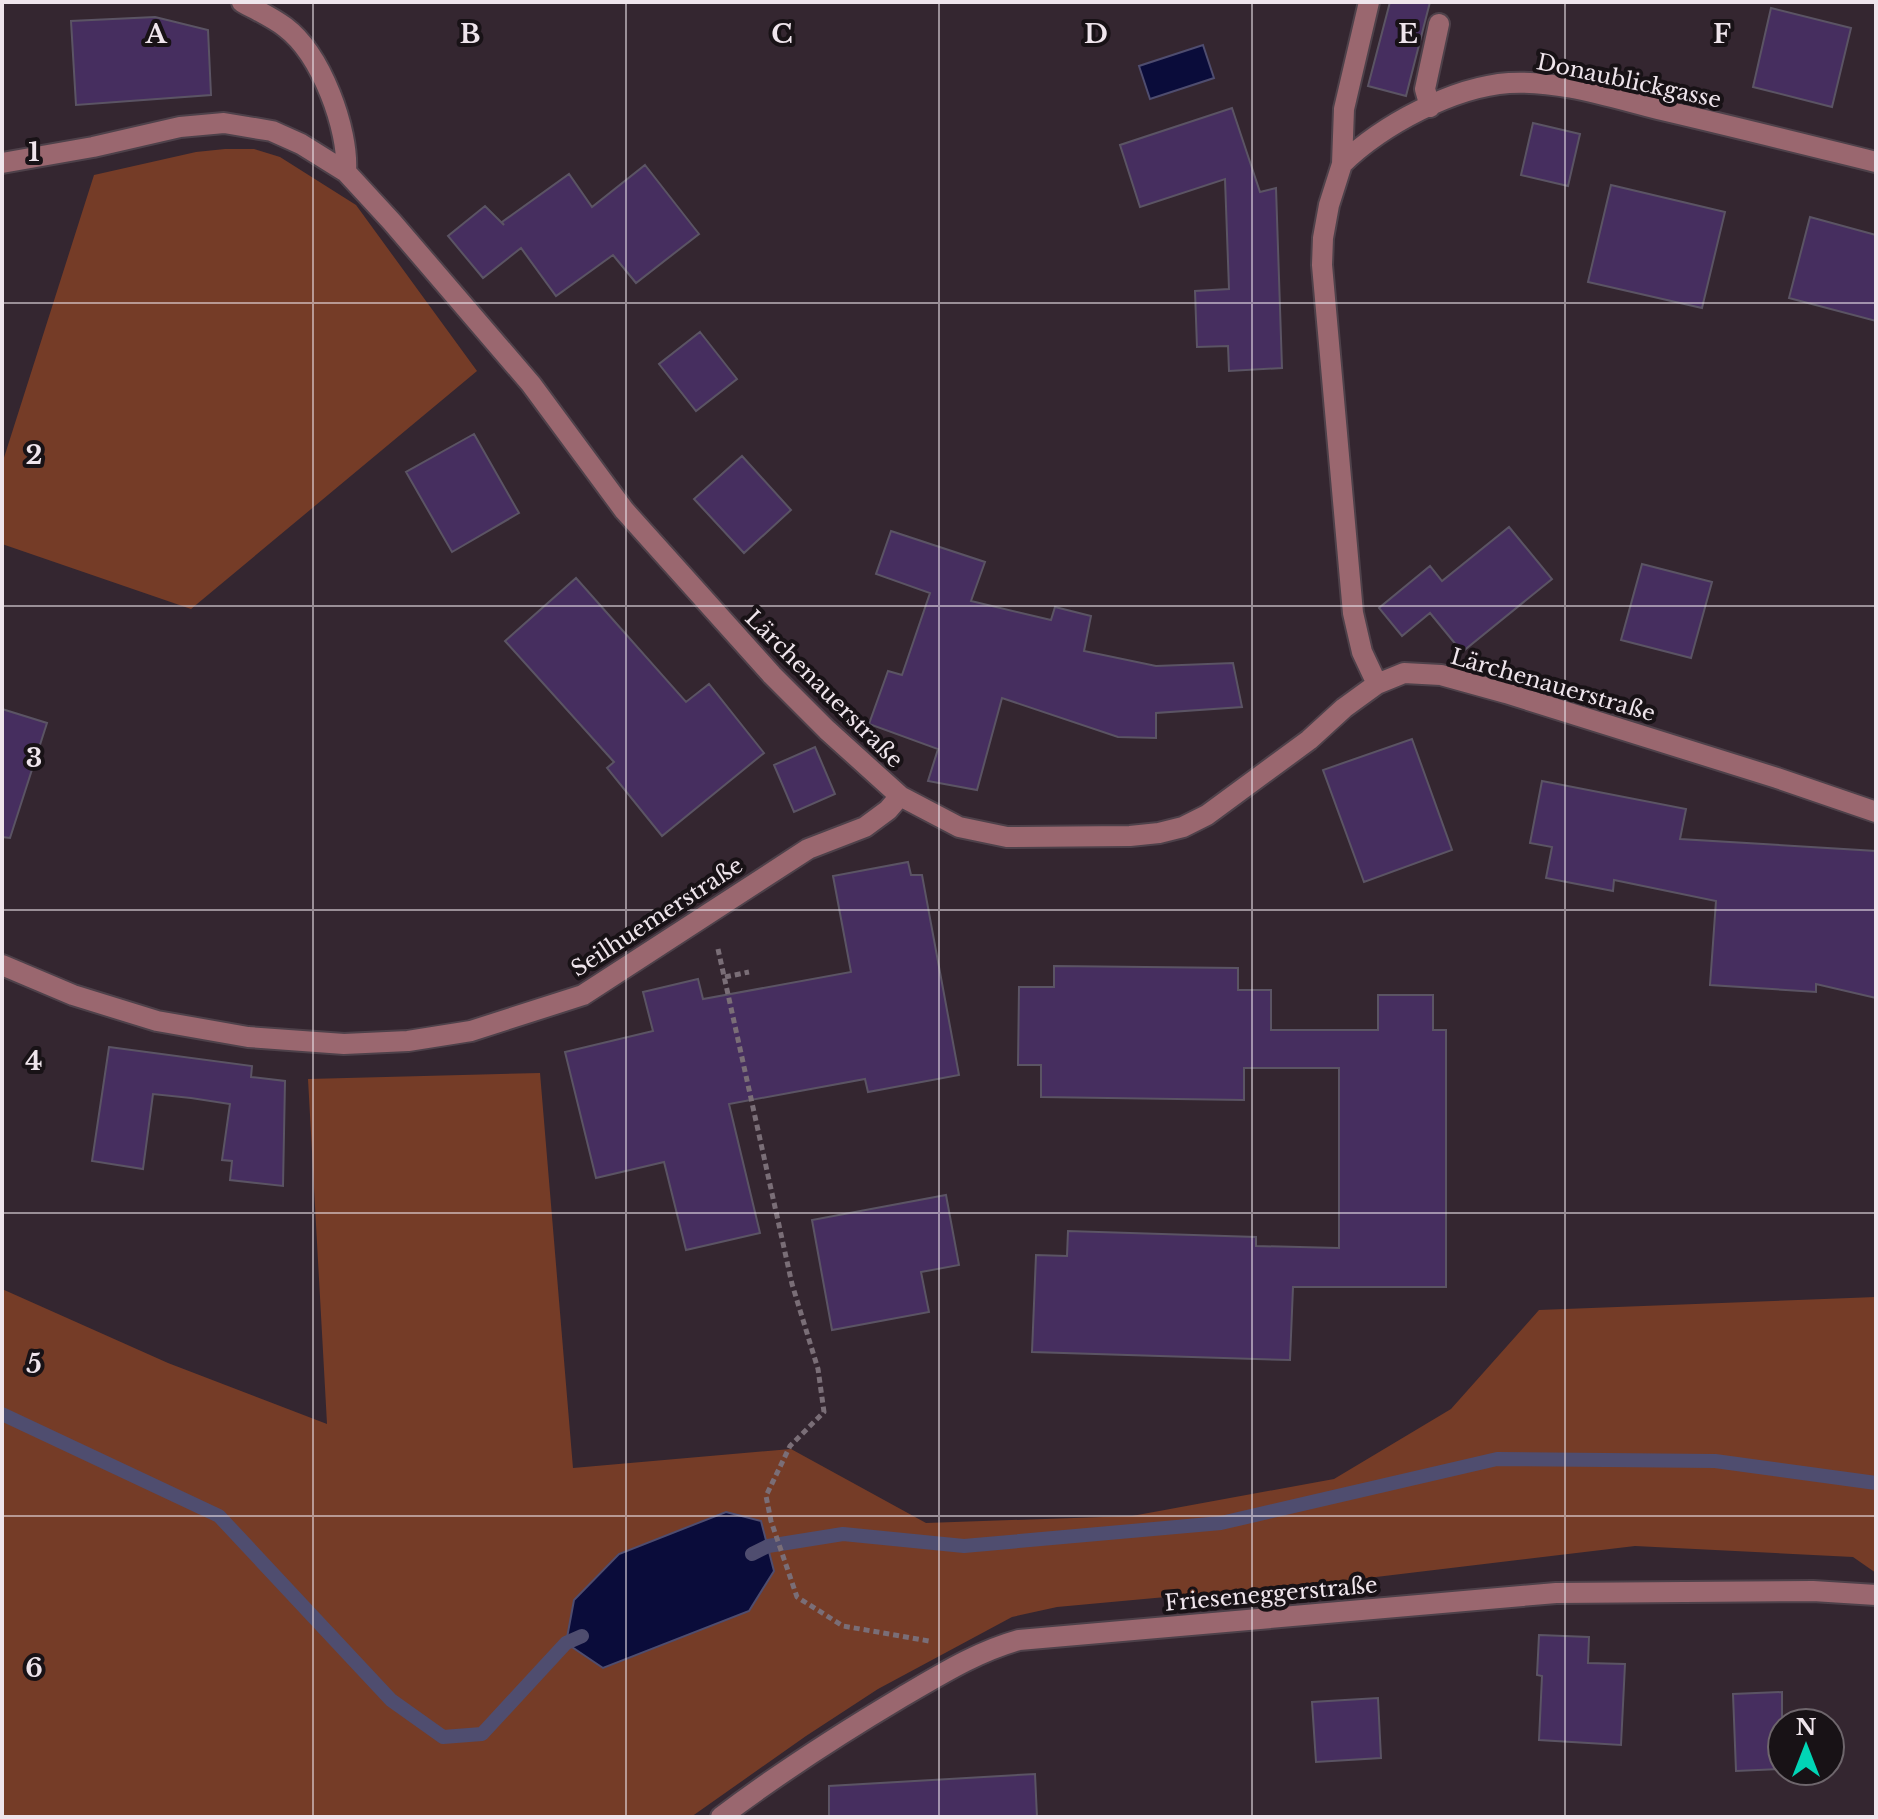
<svg xmlns="http://www.w3.org/2000/svg" width="1878" height="1819" font-family="'Libre Baskerville',serif">
<rect width="100%" height="100%" fill="#342630"/>
<!-- green -->
<path fill="#753c27" fill-rule="evenodd" d="M 225,149 L 254,149 L 280,157 L 356,205 L 477,371 L 191,609 L 2,544 L 2,464 L 94,175 L 196,152 Z
M 540,1073 L 573,1468 L 791,1449 L 926,1523 L 1132,1516 L 1334,1479 L 1451,1409 L 1539,1310 L 1876,1297 L 1876,1573 L 1853,1557 L 1635,1546 L 1351,1580 L 1057,1607 L 1012,1617 L 878,1689 L 806,1736 L 691,1817 L 2,1817 L 2,1289 L 168,1363 L 327,1424 L 308,1079 ZM 726,1512 L 761,1521 L 749,1611 L 604,1668 L 566,1643 L 619,1555 Z"/>
<!-- water -->
<path fill="#0a0c3a" stroke="#4f4d6f" stroke-width="2" d="M 1203,45 L 1214,78 L 1150,99 L 1139,66 Z
M 726,1512 L 761,1521 L 774,1571 L 749,1611 L 603,1668 L 566,1643 L 574,1600 L 619,1554 Z"/>
<g fill="none" stroke-linecap="round" stroke-linejoin="round">
<!-- stream -->
<path stroke="#4f4d6f" stroke-width="14" d="M 2,1414 L 219,1516 L 391,1700 L 443,1737 L 482,1734 L 566,1643 L 582,1636
M 752,1554 L 768,1546 L 843,1534 L 964,1546 L 1221,1523 L 1497,1459 L 1715,1461 L 1876,1483"/>
</g>
<!-- building -->
<path fill="#462e5f" stroke="#5b5464" stroke-width="2" d="M 1390,2 L 1430,2 L 1406,96 L 1368,86 Z
M 1771,8 L 1851,28 L 1832,107 L 1753,87 Z
M 155,17 L 208,30 L 211,95 L 76,105 L 71,21 Z
M 1232,108 L 1260,192 L 1276,188 L 1282,368 L 1229,371 L 1228,346 L 1197,347 L 1195,291 L 1229,289 L 1225,179 L 1140,207 L 1120,145 Z
M 1533,123 L 1580,134 L 1568,186 L 1521,175 Z
M 645,165 L 699,234 L 636,283 L 613,255 L 556,296 L 521,248 L 483,278 L 448,236 L 485,206 L 504,225 L 502,222 L 569,174 L 592,207 Z
M 1611,185 L 1725,212 L 1702,308 L 1588,282 Z
M 1810,217 L 1876,235 L 1876,321 L 1789,298 Z
M 700,332 L 737,379 L 696,411 L 659,364 Z
M 474,434 L 519,513 L 452,552 L 406,472 Z
M 742,456 L 791,510 L 744,553 L 694,499 Z
M 1509,527 L 1552,579 L 1462,652 L 1430,613 L 1402,636 L 1379,608 L 1430,566 L 1442,581 Z
M 891,531 L 985,562 L 971,601 L 1051,620 L 1055,607 L 1091,616 L 1084,651 L 1156,666 L 1233,663 L 1242,707 L 1156,713 L 1156,738 L 1118,737 L 1002,698 L 977,790 L 928,781 L 938,749 L 869,724 L 888,671 L 902,675 L 930,593 L 876,574 Z
M 1642,564 L 1712,582 L 1691,658 L 1621,640 Z
M 576,578 L 686,702 L 709,684 L 764,753 L 662,836 L 607,768 L 614,762 L 505,641 Z
M 2,709 L 47,723 L 10,838 L 2,837 Z
M 1412,739 L 1452,850 L 1364,882 L 1323,770 Z
M 815,747 L 835,794 L 794,812 L 774,765 Z
M 1542,781 L 1686,809 L 1680,839 L 1876,851 L 1876,998 L 1816,984 L 1816,992 L 1710,985 L 1716,901 L 1614,880 L 1613,891 L 1546,878 L 1552,847 L 1530,843 Z
M 908,862 L 911,875 L 922,875 L 959,1075 L 868,1092 L 865,1079 L 729,1104 L 760,1233 L 686,1250 L 664,1162 L 596,1178 L 565,1052 L 653,1031 L 643,992 L 698,979 L 703,999 L 851,972 L 833,876 Z
M 1054,966 L 1238,968 L 1238,990 L 1271,990 L 1271,1030 L 1378,1030 L 1378,995 L 1433,995 L 1433,1030 L 1446,1030 L 1446,1287 L 1293,1287 L 1290,1360 L 1032,1352 L 1036,1255 L 1067,1256 L 1068,1231 L 1256,1237 L 1256,1246 L 1339,1248 L 1339,1068 L 1244,1068 L 1244,1100 L 1041,1097 L 1041,1065 L 1018,1065 L 1019,987 L 1054,987 Z
M 109,1047 L 252,1066 L 251,1077 L 285,1081 L 283,1186 L 230,1180 L 232,1161 L 222,1160 L 230,1104 L 191,1098 L 153,1094 L 143,1169 L 92,1161 Z
M 946,1195 L 959,1265 L 921,1272 L 929,1312 L 832,1330 L 812,1220 Z
M 1539,1635 L 1589,1637 L 1588,1663 L 1625,1664 L 1621,1745 L 1539,1740 L 1542,1676 L 1537,1675 Z
M 1782,1692 L 1782,1769 L 1736,1771 L 1733,1694 Z
M 1378,1698 L 1381,1758 L 1316,1762 L 1312,1702 Z
M 1035,1774 L 1037,1817 L 829,1817 L 829,1786 Z"/>
<g fill="none" stroke-linecap="round" stroke-linejoin="round">
<!-- minor casing -->
<g stroke="#4e414a" stroke-width="24">
<path id="minor" d="M 242,2 C 256,10 272,17 285,27 C 321,54 349,129 346,172
M 1369,2 L 1344,109 L 1342,164 L 1329,205 L 1323,238 L 1322,265 L 1353,613 L 1362,652 L 1377,684
M 1430,107 L 1425,89 L 1439,24
M 2,163 L 93,147 L 180,127 L 224,123 L 272,131 L 301,144 L 346,172 L 392,222 L 531,384 L 624,510 L 772,675 L 827,730 L 900,796 L 959,827 L 1007,837 L 1130,836 L 1159,833 L 1183,827 L 1207,815 L 1309,740 L 1344,708 L 1377,684 L 1404,673 L 1441,675 L 1506,693 L 1777,778 L 1876,812
M 1342,164 C 1382,125 1453,87 1509,83 C 1559,80 1610,97 1658,109 C 1731,126 1803,144 1876,162
M 2,965 L 73,995 L 157,1021 L 248,1037 L 344,1044 L 408,1041 L 471,1031 L 583,995 L 808,849 L 865,827 L 888,810 L 900,796
M 721,1817 C 779,1773 840,1734 902,1697 C 940,1675 976,1652 1019,1640 L 1556,1593 L 1813,1591 L 1876,1595"/>
</g>
<!-- path -->
<path stroke="#7a6e77" stroke-width="5" stroke-dasharray="6 4" stroke-linecap="butt" d="M 718,949 L 792,1284 L 818,1369 L 824,1412 L 790,1446 L 766,1496 L 771,1521 L 797,1597 L 843,1626 L 929,1641
M 725,977 L 749,972"/>
<!-- minor -->
<use href="#minor" stroke="#9a676f" stroke-width="20"/>
</g>
<!-- grid -->
<path fill="none" stroke="#efe5ec" stroke-width="2" stroke-opacity="0.55" d="M 313,2 L 313,1817M 626,2 L 626,1817M 939,2 L 939,1817M 1252,2 L 1252,1817M 1565,2 L 1565,1817M 2,303 L 1876,303M 2,606 L 1876,606M 2,910 L 1876,910M 2,1213 L 1876,1213M 2,1516 L 1876,1516"/>
<g text-anchor="middle" dominant-baseline="central" stroke-width="8" stroke-linejoin="round" paint-order="stroke">
<!-- street labels -->
<g font-size="22" fill="#efe5ec" stroke="#181216">
<text transform="translate(1629 81) rotate(12)">Donaublickgasse</text>
<text transform="translate(1553 685) rotate(16)">Lärchenauerstraße</text>
<text transform="translate(824 689) rotate(45)">Lärchenauerstraße</text>
<text transform="translate(657 917) rotate(-33)">Seilhuemerstraße</text>
<text transform="translate(1271 1594) rotate(-5)">Frieseneggerstraße</text>
</g>
</g>
<g font-size="26" text-anchor="middle" font-weight="bold" fill="#efe5ec" stroke="#181216" stroke-width="8" stroke-linejoin="round" paint-order="stroke">
<text x="156" y="43">A</text>
<text x="470" y="43">B</text>
<text x="782" y="43">C</text>
<text x="1096" y="43">D</text>
<text x="1408" y="43">E</text>
<text x="1722" y="43">F</text>
<text x="34" y="161">1</text>
<text x="34" y="464">2</text>
<text x="34" y="767">3</text>
<text x="34" y="1070">4</text>
<text x="34" y="1373">5</text>
<text x="34" y="1677">6</text>
</g>
<!-- border -->
<rect width="1878" height="1819" fill="none" stroke="#efe5ec" stroke-width="8"/>
<!-- north arrow -->
<g transform="translate(1806 1747)"><circle r="38" fill="#181216" stroke="#6e666c" stroke-width="2"/>
<path d="M0-6L14 30L0 20L-14 30Z" fill="#01d5b6"/>
<text y="-12" font-size="22" font-weight="bold" text-anchor="middle" fill="#efe5ec">N</text>
</g>
</svg>
